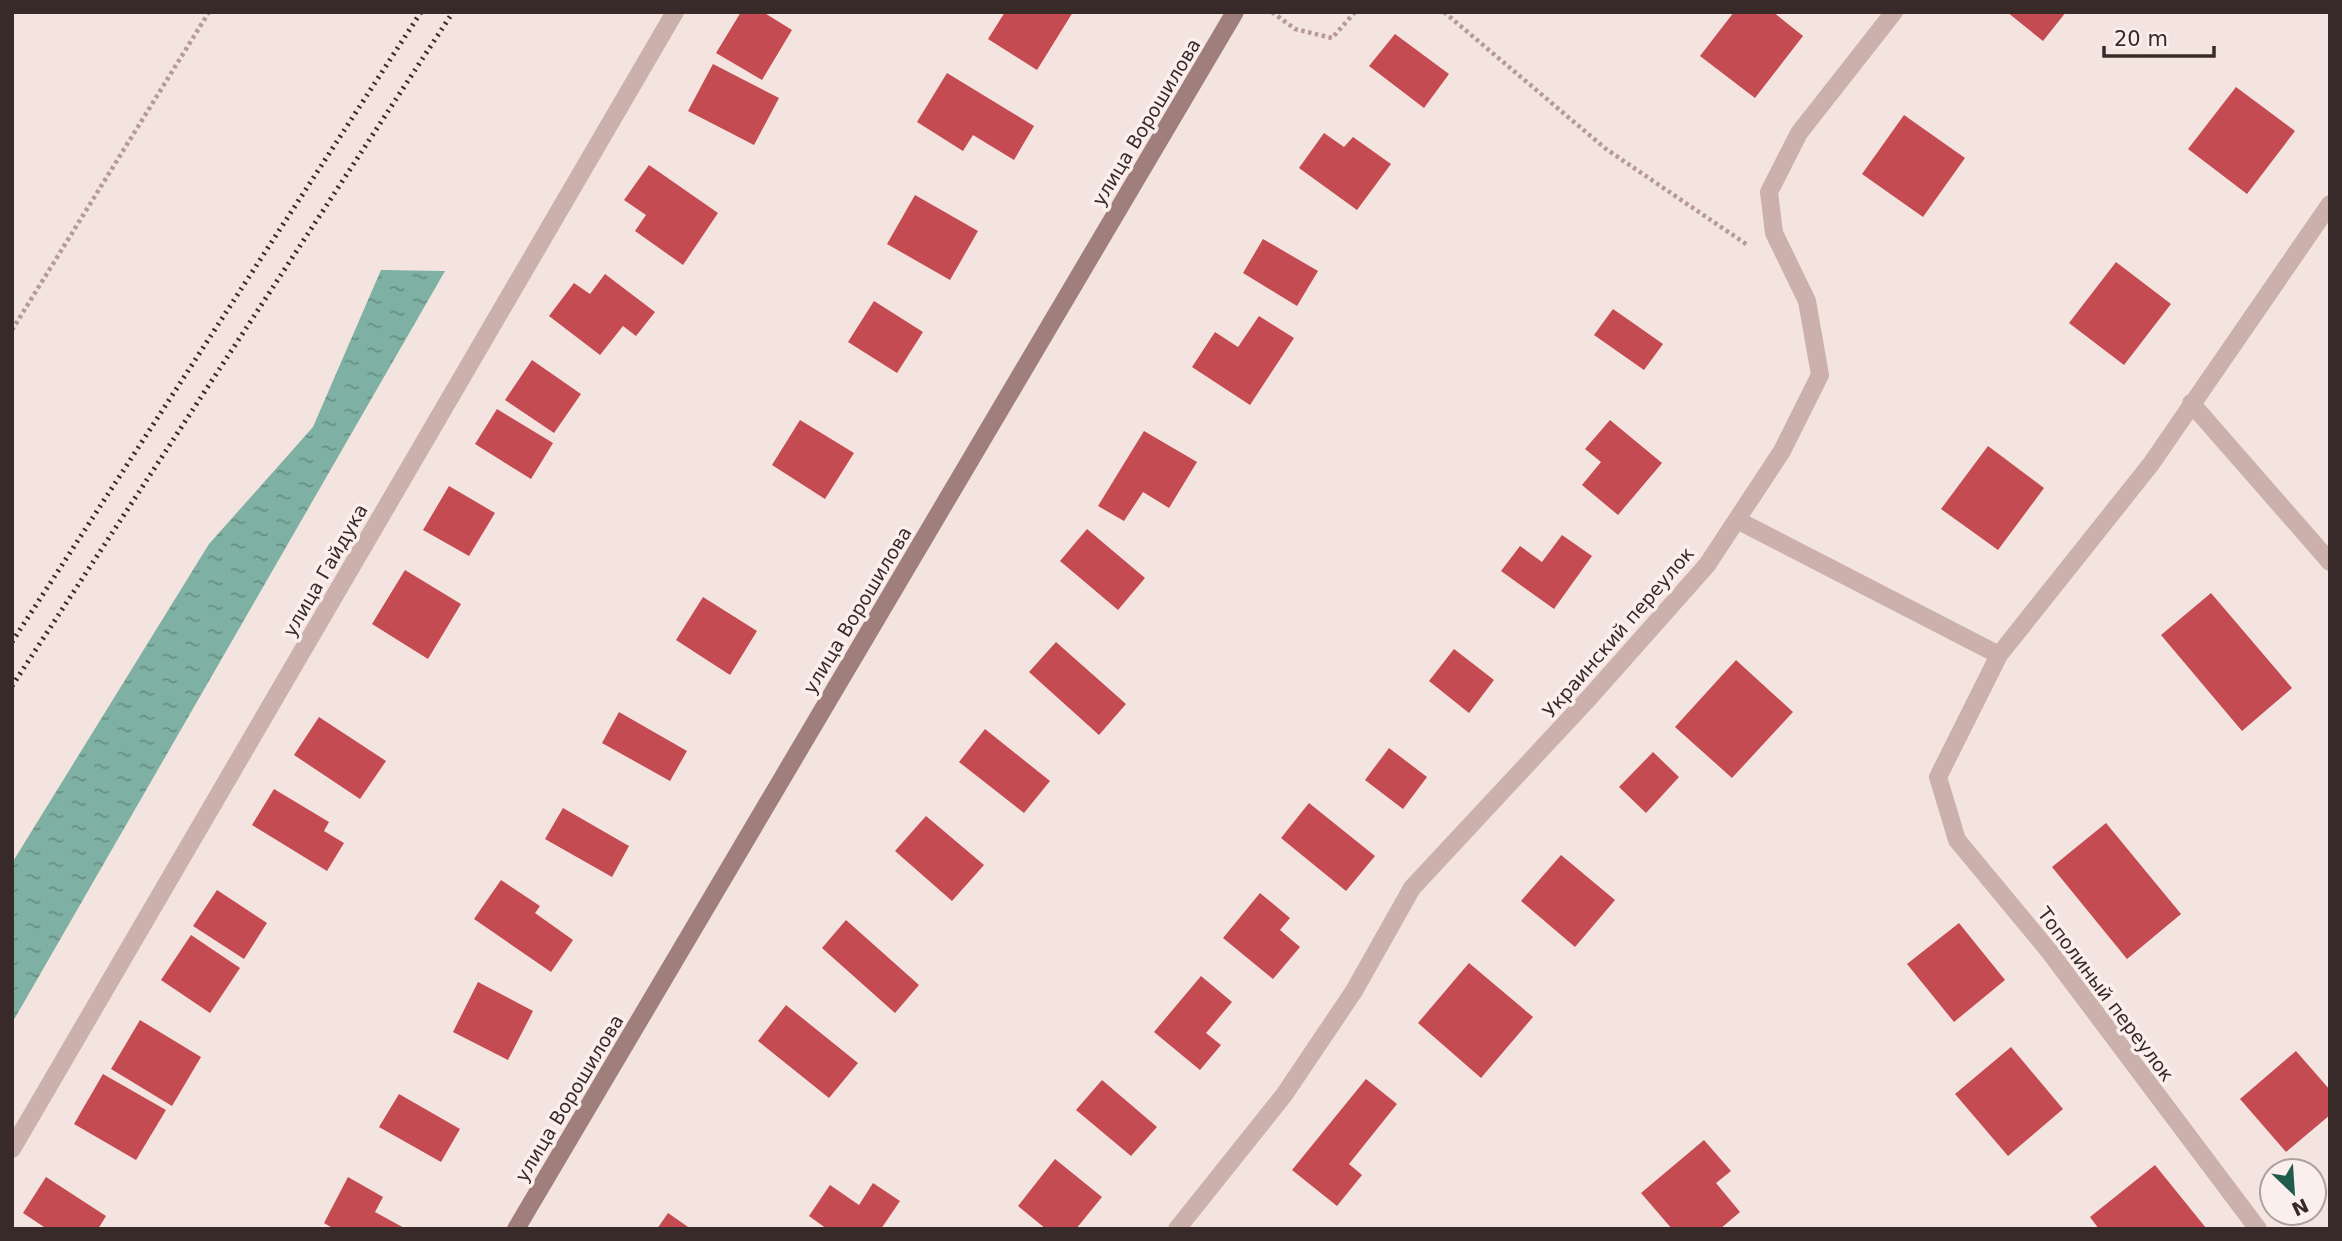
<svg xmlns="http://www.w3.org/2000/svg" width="2342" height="1241" font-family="'DejaVu Sans',sans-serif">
<defs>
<pattern id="water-ripples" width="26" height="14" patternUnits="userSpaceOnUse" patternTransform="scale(1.75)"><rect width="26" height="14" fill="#7eb0a3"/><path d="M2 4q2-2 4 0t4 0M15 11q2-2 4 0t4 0" fill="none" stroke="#688f85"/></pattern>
</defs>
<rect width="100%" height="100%" fill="#f3e4df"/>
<!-- water -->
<path fill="url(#water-ripples)" d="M 381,270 L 445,271 L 12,1023 L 12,863 L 209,544 L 313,427 Z"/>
<!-- building -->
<path fill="#c54b53" d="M 741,12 L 763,12 L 792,30 L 762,80 L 716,53 Z
M 1005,12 L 1073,12 L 1037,70 L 988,39 Z
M 1734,12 L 1773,12 L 1803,36 L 1755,98 L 1700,56 Z
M 2007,12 L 2066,12 L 2043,41 Z
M 1395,34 L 1449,74 L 1424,108 L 1369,66 Z
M 713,64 L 779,98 L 754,145 L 688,111 Z
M 947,73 L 1034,126 L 1014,160 L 973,135 L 963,151 L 917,122 Z
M 2236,87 L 2295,131 L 2247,194 L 2188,149 Z
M 1904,115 L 1965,158 L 1923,217 L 1862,174 Z
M 1324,133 L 1344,147 L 1353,137 L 1391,164 L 1357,210 L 1299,168 Z
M 649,165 L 718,213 L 683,265 L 635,231 L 646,215 L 624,200 Z
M 915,195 L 978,231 L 950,280 L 887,244 Z
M 1263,239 L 1318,271 L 1297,306 L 1243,273 Z
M 2116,262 L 2171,304 L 2124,365 L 2069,323 Z
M 605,274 L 655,312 L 636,336 L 623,326 L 600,355 L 549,316 L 574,283 L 590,294 Z
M 874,301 L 923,332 L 897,373 L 848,342 Z
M 1613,309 L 1663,344 L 1644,370 L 1594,335 Z
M 1259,316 L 1294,338 L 1250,405 L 1192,367 L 1215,332 L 1238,347 Z
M 532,360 L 581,394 L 554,433 L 505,400 Z
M 497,409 L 553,443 L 531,479 L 475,444 Z
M 800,420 L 854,453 L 825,499 L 772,465 Z
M 1610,420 L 1662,463 L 1618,515 L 1582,485 L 1601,462 L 1585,449 Z
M 1144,431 L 1197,462 L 1169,508 L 1143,492 L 1124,521 L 1098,506 Z
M 1988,446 L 2044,488 L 1998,550 L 1941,509 Z
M 449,486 L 495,513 L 469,556 L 423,530 Z
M 1087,529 L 1145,578 L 1118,610 L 1060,561 Z
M 1562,535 L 1592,556 L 1554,609 L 1501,571 L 1520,546 L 1542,562 Z
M 405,570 L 461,604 L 428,659 L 372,624 Z
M 2211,593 L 2292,688 L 2242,731 L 2161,635 Z
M 703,597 L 757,631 L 730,675 L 676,640 Z
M 1056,642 L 1126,704 L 1099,735 L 1029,672 Z
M 1454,649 L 1494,680 L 1469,713 L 1429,681 Z
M 1736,660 L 1793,712 L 1732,778 L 1675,727 Z
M 619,712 L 687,751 L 670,781 L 602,743 Z
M 319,717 L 386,761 L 360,799 L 294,755 Z
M 985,729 L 1050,781 L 1024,813 L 959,762 Z
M 1389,748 L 1427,777 L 1403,809 L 1365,780 Z
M 1653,752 L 1679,777 L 1646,813 L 1619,787 Z
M 274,789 L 329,822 L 324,831 L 344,843 L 327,871 L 252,825 Z
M 1309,803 L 1375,856 L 1346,891 L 1281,838 Z
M 563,808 L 629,846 L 612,877 L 545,839 Z
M 926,816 L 984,865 L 952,901 L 895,851 Z
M 2106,823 L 2181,914 L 2127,959 L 2052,867 Z
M 1561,855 L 1615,900 L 1575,947 L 1521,901 Z
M 501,880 L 540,906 L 535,913 L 573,940 L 551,972 L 474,919 Z
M 217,890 L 267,923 L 244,959 L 193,926 Z
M 1260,893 L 1290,918 L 1280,930 L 1300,947 L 1273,979 L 1223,938 Z
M 846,920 L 919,985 L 895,1013 L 822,948 Z
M 1959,923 L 2005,980 L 1954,1022 L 1907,964 Z
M 191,935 L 240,968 L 210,1013 L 161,980 Z
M 1469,963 L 1533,1017 L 1481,1078 L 1418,1023 Z
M 1201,976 L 1232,1002 L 1206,1033 L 1221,1045 L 1200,1070 L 1154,1032 Z
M 478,982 L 533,1011 L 508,1060 L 453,1032 Z
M 786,1005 L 858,1063 L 829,1098 L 758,1041 Z
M 140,1020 L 201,1057 L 172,1106 L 111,1069 Z
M 2011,1047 L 2063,1109 L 2008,1156 L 1955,1094 Z
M 2296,1051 L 2330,1090 L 2330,1115 L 2286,1152 L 2240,1099 Z
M 103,1074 L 166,1110 L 136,1160 L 74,1124 Z
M 1366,1079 L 1397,1104 L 1349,1164 L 1362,1175 L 1337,1206 L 1292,1170 Z
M 1102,1080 L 1157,1127 L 1131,1156 L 1076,1110 Z
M 399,1094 L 460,1129 L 441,1162 L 379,1127 Z
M 1704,1140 L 1731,1171 L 1716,1183 L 1740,1212 L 1720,1229 L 1672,1229 L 1641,1193 Z
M 1055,1159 L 1102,1197 L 1076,1229 L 1046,1229 L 1018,1206 Z
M 2155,1165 L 2206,1228 L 2099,1229 L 2090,1217 Z
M 46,1177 L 106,1216 L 98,1229 L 47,1229 L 23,1213 Z
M 348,1177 L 383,1197 L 375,1212 L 406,1229 L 334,1229 L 324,1223 Z
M 873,1183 L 900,1201 L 881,1229 L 827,1229 L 809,1216 L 830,1185 L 859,1205 Z
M 668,1213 L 691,1229 L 657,1229 Z"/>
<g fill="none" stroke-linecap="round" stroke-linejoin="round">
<!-- path -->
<path stroke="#b79995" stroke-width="4.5" stroke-dasharray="3.5 3.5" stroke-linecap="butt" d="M 1272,12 L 1295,29 L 1332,38 L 1355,12
M 1444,12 L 1606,149 L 1749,246
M 12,330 L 209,12"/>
<!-- minor -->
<path stroke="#cbb0ab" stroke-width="18" d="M 2191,403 L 2330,562
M 1737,520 L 1999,655
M 12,1149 L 675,12
M 1177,1229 L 1284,1095 L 1354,991 L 1412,888 L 1589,698 L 1707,565 L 1782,451 L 1820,375 L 1807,301 L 1774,233 L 1769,192 L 1799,133 L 1894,12
M 2258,1229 L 2049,951 L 1957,840 L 1938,777 L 1999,655 L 2151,464 L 2330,204"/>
<!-- secondary -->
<path stroke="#9f7e7c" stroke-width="18" d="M 516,1229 L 1235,12"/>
<!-- rail -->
<path stroke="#392a2a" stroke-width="5" stroke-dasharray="2 5" stroke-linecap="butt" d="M 12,642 L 421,12
M 12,686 L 453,12"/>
</g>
<g text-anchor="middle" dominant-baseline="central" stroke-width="7" stroke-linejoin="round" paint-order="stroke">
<!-- street labels -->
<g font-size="19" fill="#392a2a" stroke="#faefec">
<text transform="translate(1146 122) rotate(-59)">улица Ворошилова</text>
<text transform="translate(325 570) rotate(-60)">улица Гайдука</text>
<text transform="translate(857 610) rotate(-59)">улица Ворошилова</text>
<text transform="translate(1618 632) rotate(-49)">Украинский переулок</text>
<text transform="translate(2106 994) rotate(53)">Тополиный переулок</text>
<text transform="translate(569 1098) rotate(-59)">улица Ворошилова</text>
</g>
</g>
<!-- border -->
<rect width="2342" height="1241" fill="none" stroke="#392a2a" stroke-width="28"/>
<!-- north arrow -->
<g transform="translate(2293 1192) rotate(155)"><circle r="33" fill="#faefec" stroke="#ada09e" stroke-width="2"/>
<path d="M0-5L12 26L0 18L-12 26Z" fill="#205b4d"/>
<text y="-10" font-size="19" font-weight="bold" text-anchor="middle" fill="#392a2a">N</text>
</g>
<!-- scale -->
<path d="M2104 46v10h110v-10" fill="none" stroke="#392a2a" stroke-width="3.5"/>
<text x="2114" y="46" font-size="21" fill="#392a2a" stroke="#faefec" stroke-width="5" paint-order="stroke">20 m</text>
</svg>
